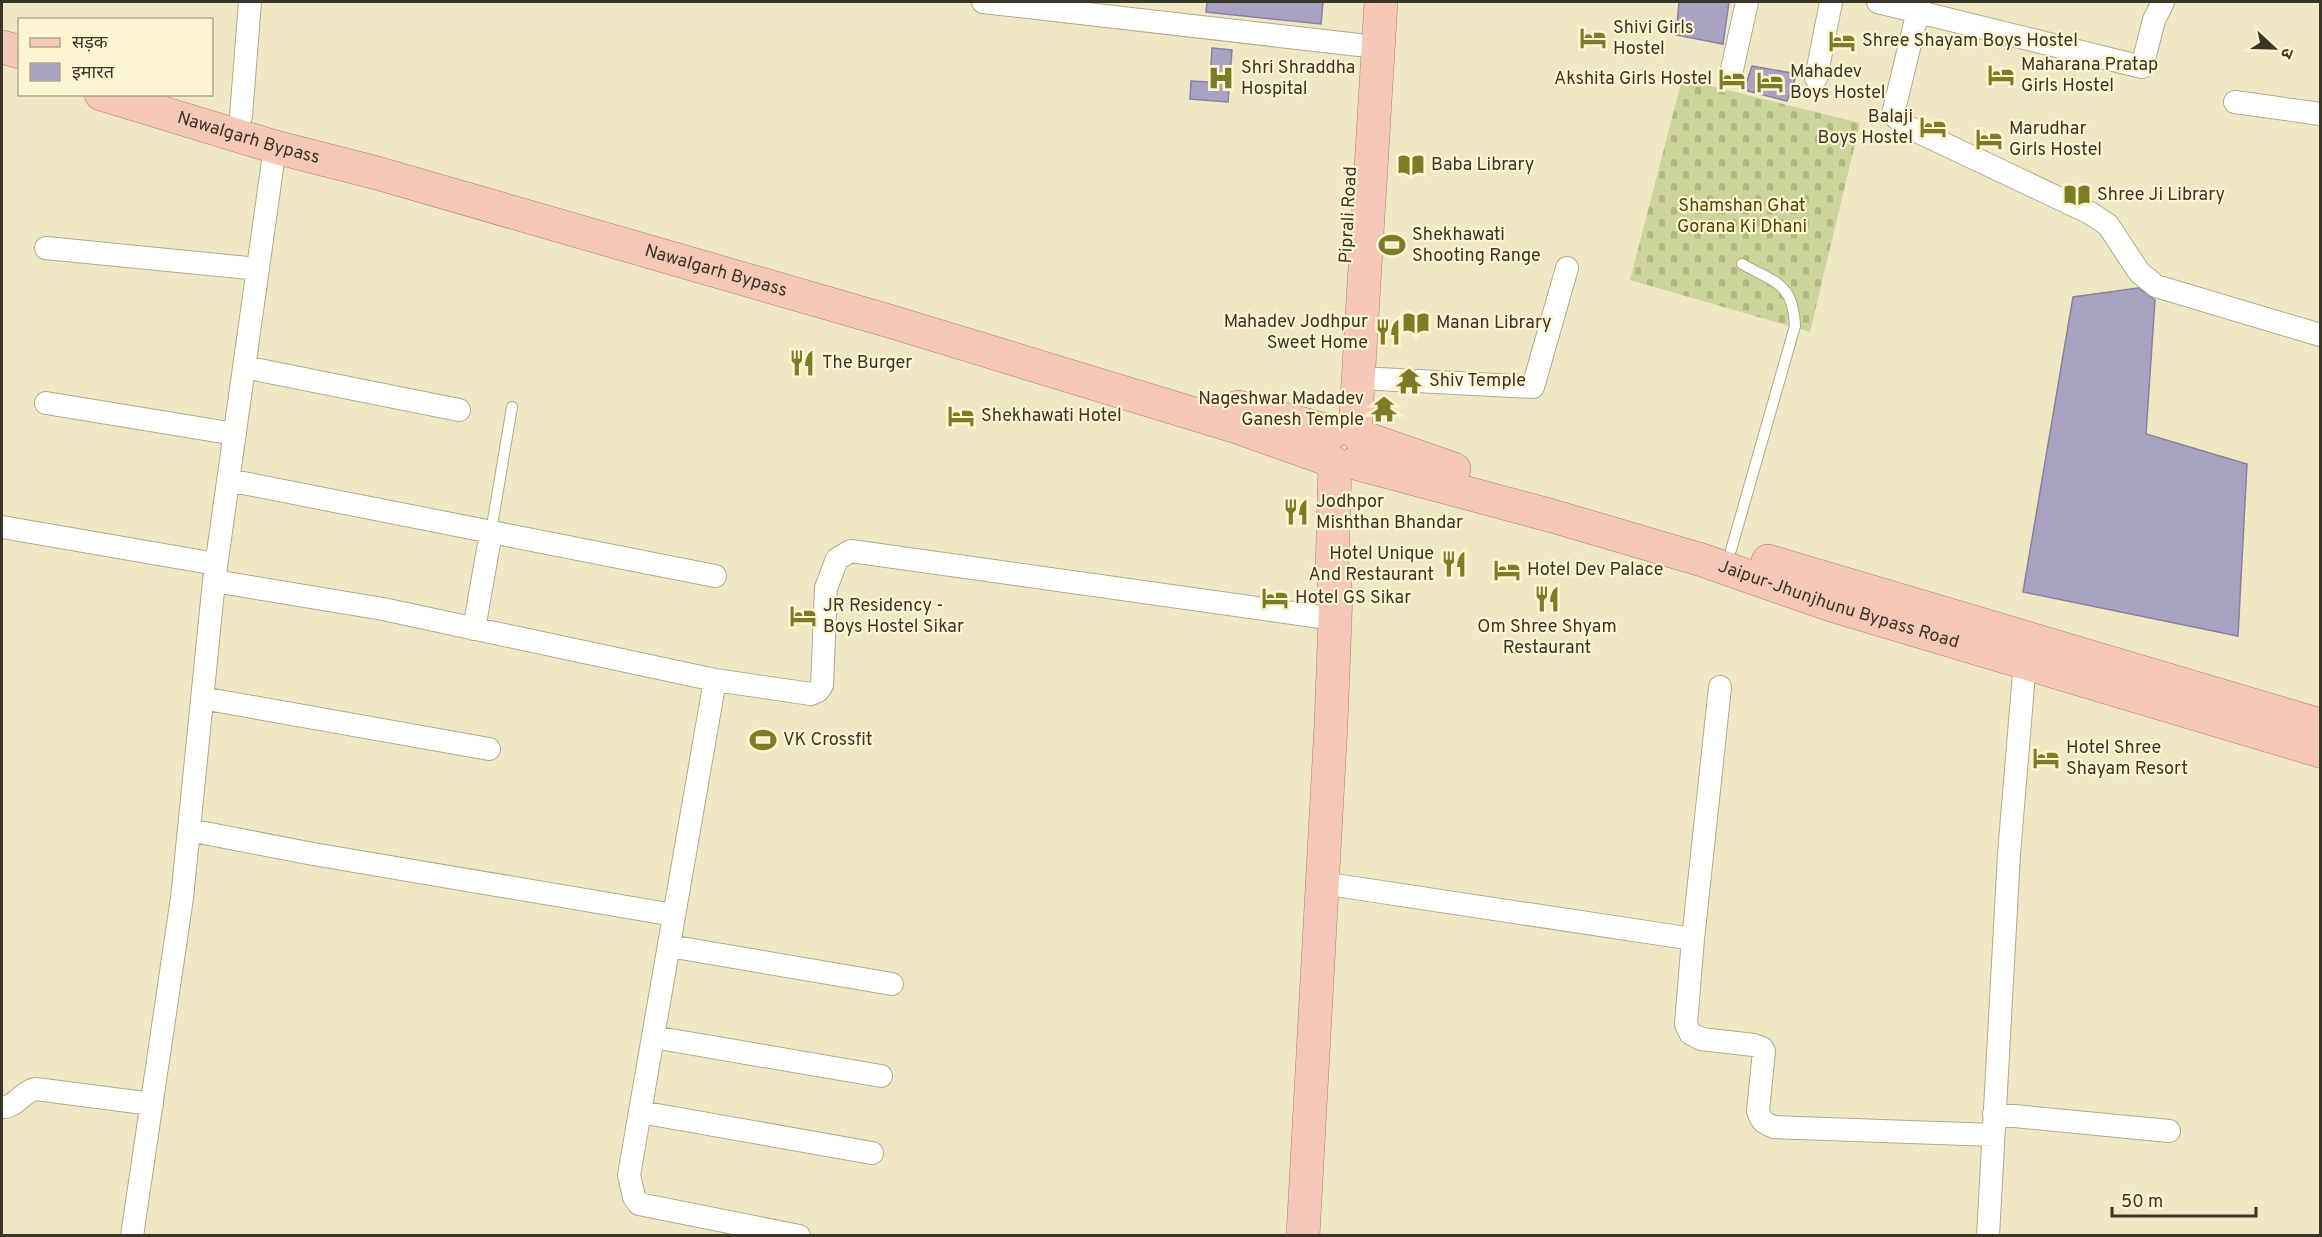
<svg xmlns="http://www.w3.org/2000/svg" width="2322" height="1237" font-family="Overpass,'Noto Sans Devanagari',sans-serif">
<defs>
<pattern id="cemetery-stones" width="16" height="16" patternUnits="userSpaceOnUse" patternTransform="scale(1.5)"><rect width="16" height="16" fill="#cdd499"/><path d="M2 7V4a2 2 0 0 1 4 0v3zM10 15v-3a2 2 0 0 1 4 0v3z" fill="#b1b784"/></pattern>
</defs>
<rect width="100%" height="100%" fill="#f0e7c4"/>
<!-- cemetery -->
<path fill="url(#cemetery-stones)" d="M 1682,79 L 1860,123 L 1810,332 L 1630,280 Z"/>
<!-- building -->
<path fill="#aaa2c2" stroke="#88809e" stroke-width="1.5" d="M 1207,2 L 1323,2 L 1321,24 L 1206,12 Z
M 1679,2 L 1729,2 L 1723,44 L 1676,35 Z
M 1212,48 L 1232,50 L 1228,102 L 1190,99 L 1191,81 L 1210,82 Z
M 1752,66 L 1797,74 L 1787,101 L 1744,90 Z
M 2138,288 L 2155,300 L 2146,434 L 2247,464 L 2238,636 L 2023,592 L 2073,297 Z"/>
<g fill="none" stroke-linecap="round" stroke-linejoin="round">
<!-- lane casing -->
<g stroke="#b2a988" stroke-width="12">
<path id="lane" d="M 491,532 L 512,407
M 1731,550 L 1795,326 C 1793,283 1776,283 1742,264"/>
</g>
<!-- street casing -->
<g stroke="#b2a988" stroke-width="24">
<path id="street" d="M 983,2 L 1359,45
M 1878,2 L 2142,67 L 2154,20 L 2163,2
M 1918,11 L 1893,114 L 1904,125 L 2090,213 L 2108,225 L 2139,272 L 2156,286 L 2320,335
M 1731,74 L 1747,2
M 1816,78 L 1831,2
M 2235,102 L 2320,114
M 241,116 L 250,2
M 46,248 L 258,269
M 244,367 L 459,410
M 1359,378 L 1533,387 L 1567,268
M 46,403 L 235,434
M 228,480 L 715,576
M 2,527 L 216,564
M 214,581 L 383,609 L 715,680 L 811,694 L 818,691 L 822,685 L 826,588 L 837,559 L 851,551 L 1335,619
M 474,629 L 491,532
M 715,680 L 629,1175 L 634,1197 L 639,1204 L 799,1236
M 202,698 L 489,749
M 189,830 L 313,854 L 674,915
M 1322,883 L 1693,939 L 1686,1024 L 1690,1033 L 1701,1039 L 1754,1045 L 1762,1048 L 1764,1051 L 1758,1111 C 1761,1121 1764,1123 1774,1127 L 1993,1135
M 1693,939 L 1720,687
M 669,946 L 892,984
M 653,1037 L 881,1076
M 2,1107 C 16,1108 22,1091 36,1089 L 152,1104
M 640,1112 L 872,1153
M 1994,1114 L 2169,1131
M 132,1236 L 182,898 L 214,581 L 275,147
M 1988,1236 L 2009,854 L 2025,662"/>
</g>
<!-- primary casing -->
<g stroke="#b07c66" stroke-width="34">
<g id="primary">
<path d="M 2,47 L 20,52"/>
<path id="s1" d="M 101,94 L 275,147 L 377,173 L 889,321 L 1237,427 L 1330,460"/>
<path d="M 1238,407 L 1333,432"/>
<path d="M 1355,432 L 1381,2"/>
<path d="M 1359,436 L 1454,469"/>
<path id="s2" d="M 1355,463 L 1549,515 L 1702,560 L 1831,605 L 2320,751"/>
<path d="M 1768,561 L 2320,725"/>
<path d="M 1303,1236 L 1331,724 L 1336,594 L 1332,569 L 1335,464"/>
</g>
</g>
<!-- lane -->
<use href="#lane" stroke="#fff" stroke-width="10"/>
<!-- street -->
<use href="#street" stroke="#fff" stroke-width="22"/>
<!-- primary -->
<use href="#primary" stroke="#f6c8b8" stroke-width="33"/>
</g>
<!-- icons -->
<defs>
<g id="hotel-bare" transform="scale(2.07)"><path d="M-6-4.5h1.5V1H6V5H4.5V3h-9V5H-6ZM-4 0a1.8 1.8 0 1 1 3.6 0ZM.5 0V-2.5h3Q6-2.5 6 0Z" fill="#7b7d26" stroke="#fef4d1" stroke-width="2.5" paint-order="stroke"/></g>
<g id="hospital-bare" transform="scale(2.07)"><path d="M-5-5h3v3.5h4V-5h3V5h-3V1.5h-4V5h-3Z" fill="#7b7d26" stroke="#fef4d1" stroke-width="2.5" paint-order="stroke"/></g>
<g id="library-bare" transform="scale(2.07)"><path d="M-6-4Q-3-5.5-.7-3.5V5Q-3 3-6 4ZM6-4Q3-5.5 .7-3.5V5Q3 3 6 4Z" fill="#7b7d26" stroke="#fef4d1" stroke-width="2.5" paint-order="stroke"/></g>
<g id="stadium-bare" transform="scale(2.07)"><path d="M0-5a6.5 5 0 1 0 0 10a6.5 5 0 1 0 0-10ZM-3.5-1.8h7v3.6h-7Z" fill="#7b7d26" stroke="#fef4d1" stroke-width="2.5" paint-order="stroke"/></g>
<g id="restaurant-bare" transform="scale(2.07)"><path d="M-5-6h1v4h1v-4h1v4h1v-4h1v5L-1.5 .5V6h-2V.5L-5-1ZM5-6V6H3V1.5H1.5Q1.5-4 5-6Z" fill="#7b7d26" stroke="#fef4d1" stroke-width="2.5" paint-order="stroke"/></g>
<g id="temple-bare" transform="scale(2.07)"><path d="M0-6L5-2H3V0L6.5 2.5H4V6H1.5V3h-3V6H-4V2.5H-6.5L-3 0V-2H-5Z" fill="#7b7d26" stroke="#fef4d1" stroke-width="2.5" paint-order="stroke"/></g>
</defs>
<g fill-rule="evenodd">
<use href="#hotel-bare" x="1593" y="38"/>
<use href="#hotel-bare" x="1842" y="41"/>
<use href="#hotel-bare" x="2001" y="75"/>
<use href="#hospital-bare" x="1221" y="78"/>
<use href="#hotel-bare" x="1732" y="79"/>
<use href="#hotel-bare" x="1770" y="82"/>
<use href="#hotel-bare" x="1933" y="127"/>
<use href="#hotel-bare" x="1989" y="139"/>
<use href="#library-bare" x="1411" y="165"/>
<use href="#library-bare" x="2077" y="195"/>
<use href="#stadium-bare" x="1392" y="245"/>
<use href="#library-bare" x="1416" y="323"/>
<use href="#restaurant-bare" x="1388" y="332"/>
<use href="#restaurant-bare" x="802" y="363"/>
<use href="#temple-bare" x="1409" y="381"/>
<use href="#temple-bare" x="1384" y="409"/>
<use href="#hotel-bare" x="961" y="416"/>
<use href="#restaurant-bare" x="1296" y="512"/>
<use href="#restaurant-bare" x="1454" y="564"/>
<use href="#hotel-bare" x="1507" y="570"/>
<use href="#hotel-bare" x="1275" y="598"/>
<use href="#restaurant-bare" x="1547" y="599"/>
<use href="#hotel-bare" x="803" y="616"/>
<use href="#stadium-bare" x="763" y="740"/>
<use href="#hotel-bare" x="2046" y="758"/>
</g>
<g text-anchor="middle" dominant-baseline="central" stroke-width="4.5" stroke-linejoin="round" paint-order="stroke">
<!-- poi labels -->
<g font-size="18" fill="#393527" stroke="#fef4d1" text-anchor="start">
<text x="1613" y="28">Shivi Girls<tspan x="1613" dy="21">Hostel</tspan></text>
<text x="1862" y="41">Shree Shayam Boys Hostel</text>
<text x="2021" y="65">Maharana Pratap<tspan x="2021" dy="21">Girls Hostel</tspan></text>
<text x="1241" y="68">Shri Shraddha<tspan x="1241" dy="21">Hospital</tspan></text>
<text x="1790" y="72">Mahadev<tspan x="1790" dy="21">Boys Hostel</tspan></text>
<text x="1712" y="79" text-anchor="end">Akshita Girls Hostel</text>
<text x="1913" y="117" text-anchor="end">Balaji<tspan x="1913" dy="21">Boys Hostel</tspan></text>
<text x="2009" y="129">Marudhar<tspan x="2009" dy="21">Girls Hostel</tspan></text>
<text x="1431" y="165">Baba Library</text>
<text x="2097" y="195">Shree Ji Library</text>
<text x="1412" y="235">Shekhawati<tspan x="1412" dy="21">Shooting Range</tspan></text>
<text x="1368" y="322" text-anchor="end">Mahadev Jodhpur<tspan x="1368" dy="21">Sweet Home</tspan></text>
<text x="1436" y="323">Manan Library</text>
<text x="822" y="363">The Burger</text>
<text x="1429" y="381">Shiv Temple</text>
<text x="1364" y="399" text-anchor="end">Nageshwar Madadev<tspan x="1364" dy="21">Ganesh Temple</tspan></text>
<text x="981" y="416">Shekhawati Hotel</text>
<text x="1316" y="502">Jodhpor<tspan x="1316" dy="21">Mishthan Bhandar</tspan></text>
<text x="1434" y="554" text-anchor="end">Hotel Unique<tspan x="1434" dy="21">And Restaurant</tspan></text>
<text x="1527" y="570">Hotel Dev Palace</text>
<text x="1295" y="598">Hotel GS Sikar</text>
<text x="823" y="606">JR Residency -<tspan x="823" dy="21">Boys Hostel Sikar</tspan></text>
<text x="1547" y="627" text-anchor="middle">Om Shree Shyam<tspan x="1547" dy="21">Restaurant</tspan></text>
<text x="783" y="740">VK Crossfit</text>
<text x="2066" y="748">Hotel Shree<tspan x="2066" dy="21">Shayam Resort</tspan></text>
</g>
<!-- street labels -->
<g font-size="18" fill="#393527" stroke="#fef4d1">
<text stroke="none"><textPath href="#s1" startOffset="154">Nawalgarh Bypass</textPath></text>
<text transform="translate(1349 215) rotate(-87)">Piprali Road</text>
<text stroke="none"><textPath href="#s1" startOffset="640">Nawalgarh Bypass</textPath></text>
<text stroke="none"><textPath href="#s2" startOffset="504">Jaipur-Jhunjhunu Bypass Road</textPath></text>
</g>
<!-- park labels -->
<g font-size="18" fill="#484c02" stroke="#fef4d1">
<text x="1742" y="206">Shamshan Ghat<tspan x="1742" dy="21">Gorana Ki Dhani</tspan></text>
</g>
</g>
<!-- border -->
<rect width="2322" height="1237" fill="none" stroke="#393527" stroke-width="6"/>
<!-- legend -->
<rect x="18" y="18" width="195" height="78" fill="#fef4d1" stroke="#afa88d" stroke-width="1.5"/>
<rect x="30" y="38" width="30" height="9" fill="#f6c8b8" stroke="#afa88d" stroke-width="1.5"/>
<text x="72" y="48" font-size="18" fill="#393527">सड़क</text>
<rect x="30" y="63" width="30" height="18" fill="#aaa2c2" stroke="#afa88d" stroke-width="1.5"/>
<text x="72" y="78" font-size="18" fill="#393527">इमारत</text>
<!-- north arrow -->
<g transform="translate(2274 48) rotate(112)" stroke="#fef4d1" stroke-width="4.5" paint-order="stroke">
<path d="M0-4.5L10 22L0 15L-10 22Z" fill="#393527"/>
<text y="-9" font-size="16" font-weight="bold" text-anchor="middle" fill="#393527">उ</text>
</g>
<!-- scale -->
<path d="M2112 1207v9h144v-9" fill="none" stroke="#393527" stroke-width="3"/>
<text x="2121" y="1207" font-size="18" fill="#393527" stroke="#fef4d1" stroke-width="4.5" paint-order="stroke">50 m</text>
</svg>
